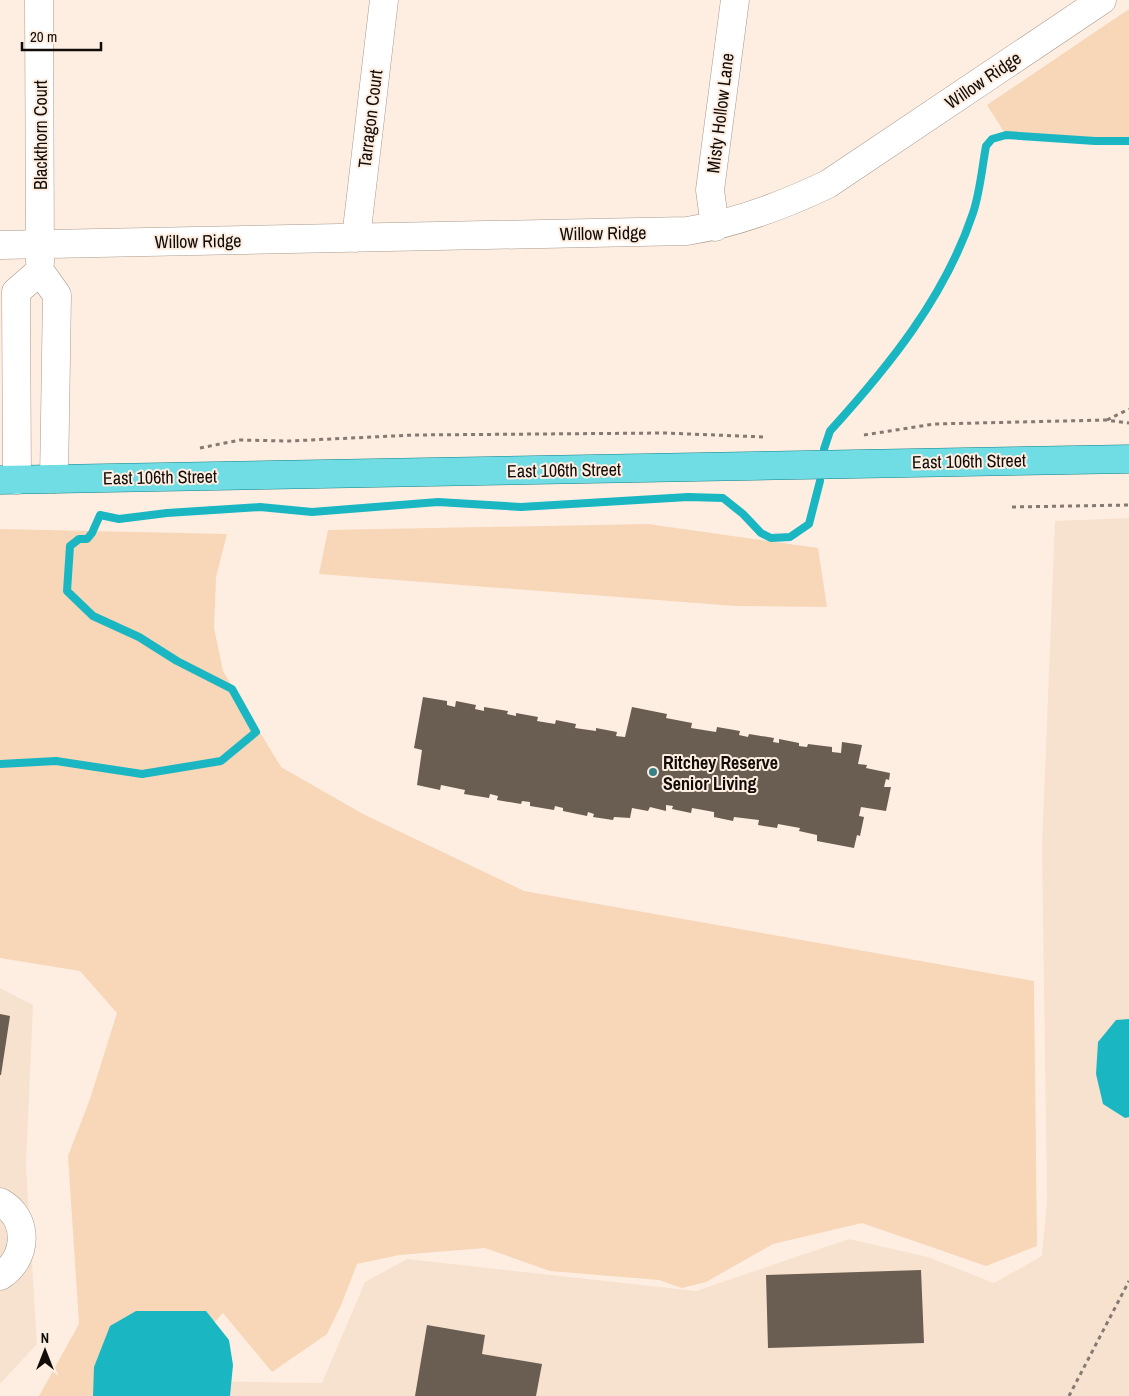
<svg xmlns="http://www.w3.org/2000/svg" width="1129" height="1396" font-family="'Archivo Narrow',sans-serif">
<rect width="100%" height="100%" fill="#feeee1"/>
<!-- built -->
<path fill="#f7e2cf" d="M 1129,518 L 1129,1396 L 180,1396 L 187,1381 L 322,1383 L 365,1282 L 407,1259 L 696,1291 L 849,1239 L 928,1257 L 994,1283 L 1042,1256 L 1047,1200 L 1042,846 L 1055,521 Z
M 0,988 L 33,1005 L 26,1166 L 37,1344 L 0,1384 Z"/>
<!-- green -->
<path fill="#f8d6b8" d="M 1129,9 L 1129,142 L 1006,135 L 987,105 Z
M 648,524 L 818,548 L 827,607 L 735,606 L 319,574 L 328,530 Z
M 0,529 L 227,534 L 216,577 L 214,628 L 223,671 L 281,767 L 363,814 L 524,891 L 1034,981 L 1037,1246 L 986,1266 L 862,1223 L 773,1244 L 706,1282 L 682,1288 L 659,1280 L 550,1271 L 485,1248 L 399,1255 L 357,1264 L 342,1303 L 327,1334 L 272,1372 L 223,1313 L 153,1387 L 152,1396 L 39,1396 L 79,1324 L 68,1156 L 90,1099 L 117,1013 L 80,971 L 0,958 Z"/>
<!-- water -->
<path fill="#1ab7c3" d="M 1129,1019 L 1129,1117 L 1125,1118 L 1103,1104 L 1096,1074 L 1098,1042 L 1116,1020 Z
M 136,1311 L 206,1311 L 229,1340 L 233,1365 L 230,1396 L 93,1396 L 94,1367 L 110,1326 Z"/>
<g fill="none" stroke-linecap="round" stroke-linejoin="round">
<!-- stream -->
<path stroke="#1ab7c3" stroke-width="8" d="M 824,449 L 830,431 C 889,366 945,297 973,213 C 980,192 982,168 986,146 L 992,139 L 1006,135 L 1095,141 L 1129,141
M 0,764 L 56,761 L 142,774 L 221,761 L 256,732 L 232,689 L 177,661 L 139,637 L 93,616 L 67,591 L 70,546 L 79,539 L 87,539 L 92,533 L 100,515 L 119,519 L 167,513 L 260,507 L 312,512 L 438,502 L 521,507 L 688,497 L 723,498 L 743,514 L 761,533 L 771,538 L 790,537 L 809,524 L 820,481"/>
</g>
<!-- building -->
<path fill="#6a5d51" d="M 423,697 L 447,701 L 447,705 L 455,707 L 456,701 L 476,705 L 475,709 L 484,711 L 484,707 L 508,711 L 507,714 L 516,716 L 516,713 L 538,717 L 537,721 L 555,724 L 556,720 L 576,724 L 575,728 L 596,731 L 596,728 L 617,732 L 616,736 L 625,737 L 632,707 L 667,714 L 666,718 L 692,723 L 691,728 L 716,732 L 717,727 L 740,731 L 739,735 L 748,737 L 749,734 L 774,738 L 773,742 L 779,743 L 779,739 L 799,743 L 799,746 L 807,747 L 808,744 L 832,747 L 832,752 L 841,753 L 842,742 L 862,745 L 858,764 L 867,765 L 866,768 L 890,773 L 889,780 L 886,779 L 884,787 L 891,787 L 886,811 L 861,807 L 859,816 L 864,817 L 860,836 L 857,835 L 854,848 L 817,841 L 817,835 L 799,831 L 800,828 L 778,824 L 777,828 L 758,825 L 759,820 L 734,817 L 733,821 L 714,817 L 714,812 L 692,808 L 691,813 L 672,809 L 673,806 L 666,805 L 666,811 L 650,807 L 648,811 L 632,808 L 630,818 L 614,817 L 613,820 L 593,817 L 594,814 L 588,812 L 587,816 L 563,811 L 563,808 L 555,806 L 554,810 L 530,806 L 530,802 L 522,801 L 521,804 L 497,800 L 498,796 L 490,794 L 489,798 L 464,794 L 465,790 L 441,785 L 440,790 L 417,785 L 422,750 L 414,748 Z
M 0,1014 L 10,1016 L 1,1075 L 0,1075 Z
M 921,1270 L 924,1343 L 768,1348 L 766,1275 Z
M 427,1325 L 485,1335 L 482,1354 L 542,1364 L 536,1396 L 415,1396 Z"/>
<g fill="none" stroke-linecap="round" stroke-linejoin="round">
<!-- minor casing -->
<g stroke="#a89a8d" stroke-width="29">
<path id="minor" d="M 39,0 L 40,262
M 715,227 L 710,190 L 735,0
M 356,238 L 384,0
M 0,245 L 687,231 C 737,223 782,206 828,184 L 1102,0
M 17,480 L 16,292 L 40,271 L 57,295 L 54,479
M 0,1202 C 30,1218 28,1259 0,1276"/>
</g>
<!-- major casing -->
<g stroke="#10848b" stroke-width="29">
<path id="major" d="M 0,480 L 1129,459"/>
</g>
<!-- path -->
<path stroke="#847a71" stroke-width="3" stroke-dasharray="4 4" stroke-linecap="butt" d="M 1107,420 L 1129,409
M 864,435 L 934,424 L 1106,420 L 1129,423
M 200,448 L 240,440 L 289,441 L 414,435 L 664,433 L 765,437
M 1012,507 L 1129,505
M 1069,1396 L 1129,1281"/>
<!-- minor -->
<use href="#minor" stroke="#fff" stroke-width="28"/>
<!-- major -->
<use href="#major" stroke="#70dce3" stroke-width="28"/>
</g>
<!-- markers -->
<circle fill="#388086" stroke="#feeee1" stroke-width="2" cx="653" cy="772" r="5"/>
<g text-anchor="middle" dominant-baseline="central" stroke-width="4" stroke-linejoin="round" paint-order="stroke">
<!-- street labels -->
<g font-size="18" fill="#110c08" stroke="#feeee1">
<text transform="translate(983 80) rotate(-34)">Willow Ridge</text>
<text transform="translate(720 113) rotate(-83)">Misty Hollow Lane</text>
<text transform="translate(370 119) rotate(-83)">Tarragon Court</text>
<text transform="translate(40 135) rotate(-90)">Blackthorn Court</text>
<text transform="translate(603 233) rotate(-1)">Willow Ridge</text>
<text transform="translate(198 241) rotate(-1)">Willow Ridge</text>
<text transform="translate(969 461) rotate(-1)">East 106th Street</text>
<text transform="translate(564 470) rotate(-1)">East 106th Street</text>
<text transform="translate(160 477) rotate(-1)">East 106th Street</text>
</g>
<!-- poi labels -->
<g font-size="18" font-weight="bold" fill="#110c08" stroke="#feeee1" text-anchor="start">
<text x="663" y="762">Ritchey Reserve<tspan x="663" dy="21">Senior Living</tspan></text>
</g>
</g>
<!-- north arrow -->
<g transform="translate(45 1351)" stroke="#feeee1" stroke-width="4" paint-order="stroke">
<path d="M0-4L9 19L0 12L-9 19Z" fill="#110c08"/>
<text y="-8" font-size="14" font-weight="bold" text-anchor="middle" fill="#110c08">N</text>
</g>
<!-- scale -->
<path d="M22 42v8h79v-8" fill="none" stroke="#110c08" stroke-width="2.5"/>
<text x="30" y="42" font-size="15" fill="#110c08" stroke="#feeee1" stroke-width="4" paint-order="stroke">20 m</text>
</svg>
